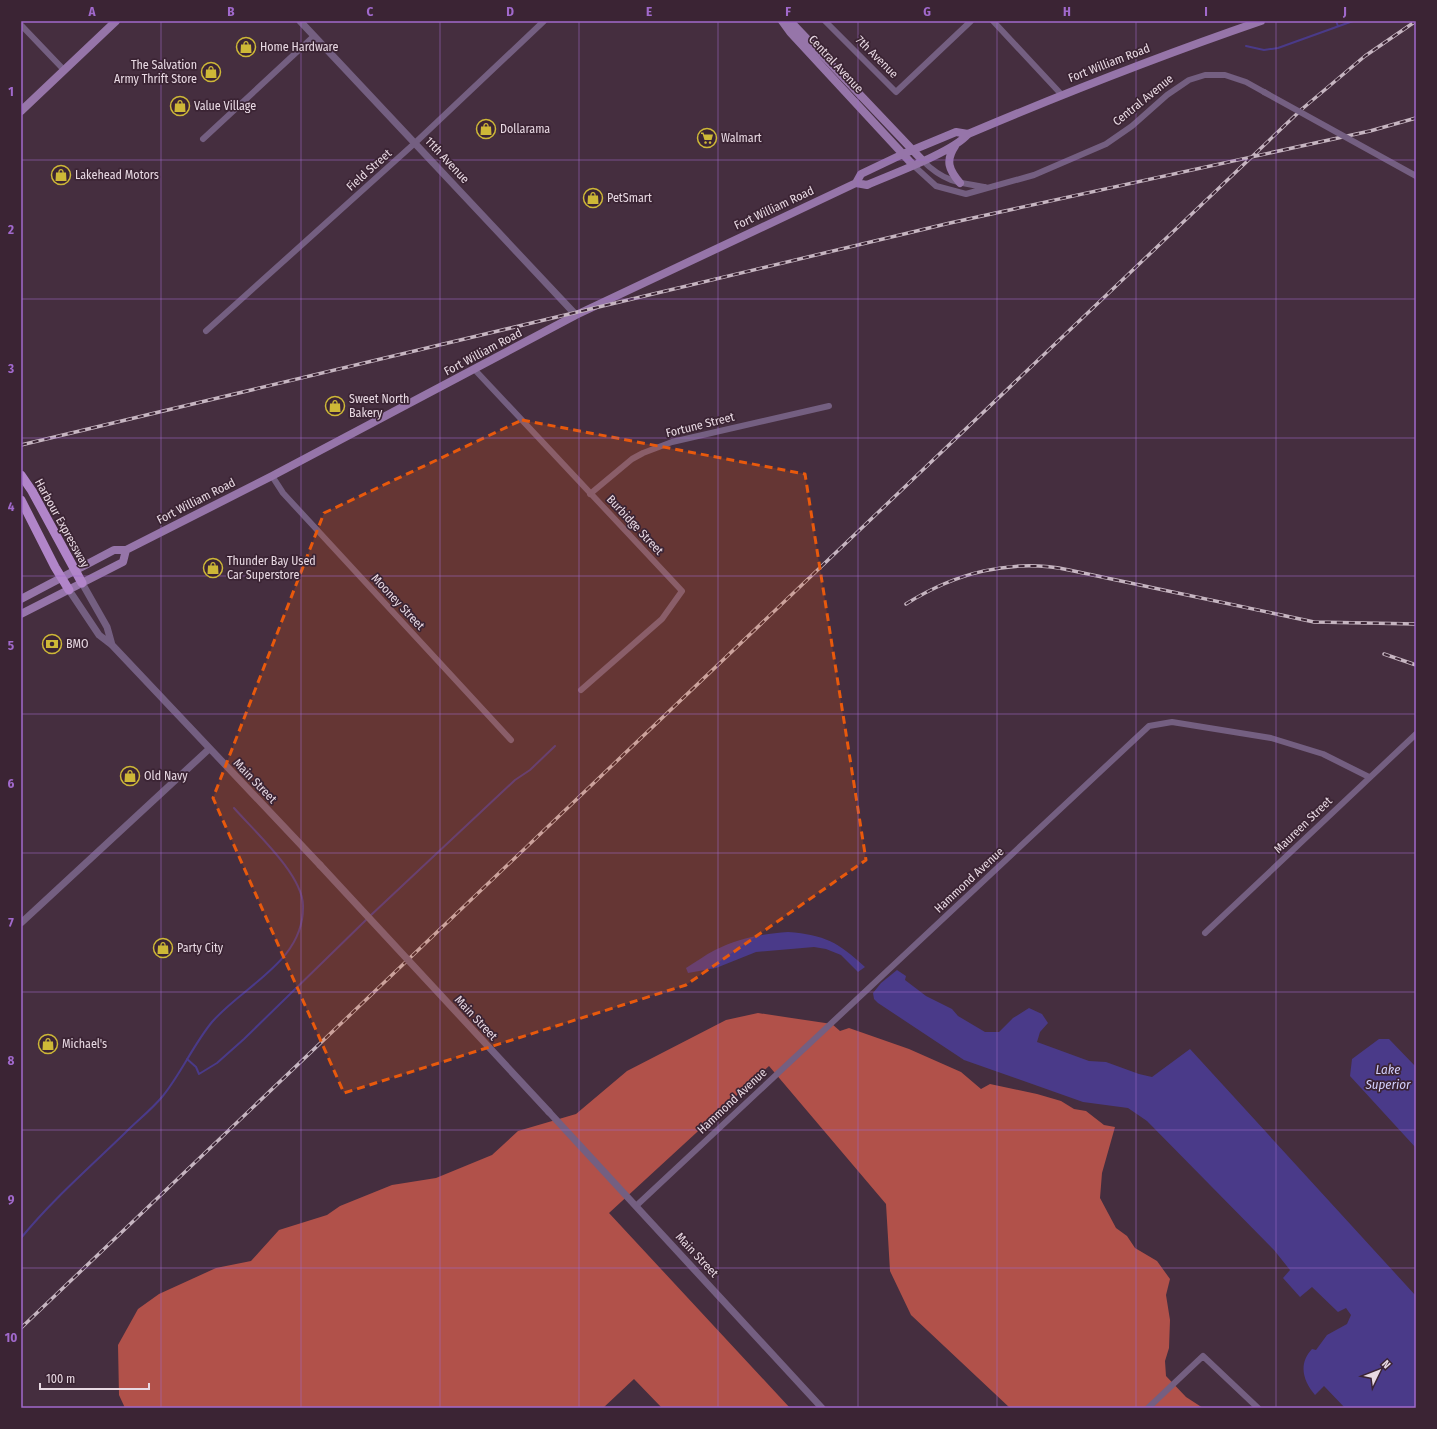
<svg xmlns="http://www.w3.org/2000/svg" width="1437" height="1429" font-family="'Fira Sans Condensed',sans-serif">
<rect width="100%" height="100%" fill="#452e3f"/>
<!-- forest -->
<path fill="#b1514a" d="M 758,1013 L 832,1024 L 840,1031 L 849,1028 L 909,1049 L 961,1072 L 981,1089 L 990,1084 L 1037,1094 L 1061,1101 L 1074,1109 L 1086,1111 L 1104,1125 L 1115,1127 L 1102,1173 L 1100,1198 L 1116,1228 L 1127,1236 L 1135,1248 L 1157,1261 L 1170,1279 L 1166,1295 L 1170,1320 L 1169,1348 L 1165,1361 L 1166,1376 L 1186,1397 L 1203,1408 L 1010,1408 L 911,1315 L 890,1271 L 886,1204 L 769,1066 L 609,1213 L 790,1408 L 662,1408 L 634,1379 L 603,1408 L 125,1408 L 119,1395 L 118,1345 L 138,1309 L 159,1294 L 216,1268 L 251,1261 L 279,1230 L 327,1215 L 340,1206 L 392,1185 L 436,1178 L 492,1155 L 518,1131 L 576,1114 L 627,1071 L 726,1020 Z"/>
<!-- water -->
<path fill="#4a3a89" d="M 788,932 C 825,935 838,942 865,967 L 858,972 L 841,955 L 826,949 L 814,947 L 756,952 L 716,968 L 688,973 L 686,968 C 696,962 705,955 715,950 C 739,938 762,934 788,932 Z
M 897,970 L 906,976 L 905,980 L 926,996 L 952,1009 L 958,1016 L 985,1032 L 999,1032 L 1013,1018 L 1029,1008 L 1042,1014 L 1048,1023 L 1040,1032 L 1037,1042 L 1089,1061 L 1106,1062 L 1139,1074 L 1152,1077 L 1190,1049 L 1416,1296 L 1416,1408 L 1345,1408 L 1324,1386 L 1315,1395 C 1303,1381 1298,1364 1312,1349 L 1316,1350 L 1327,1335 L 1347,1324 L 1351,1315 L 1346,1308 L 1338,1312 L 1312,1287 L 1300,1297 L 1283,1278 L 1290,1270 L 1274,1250 L 1147,1121 L 1128,1108 L 1083,1102 L 964,1060 L 878,1003 L 874,999 L 873,993 L 881,983 Z
M 1379,1039 L 1389,1039 L 1416,1067 L 1416,1148 L 1350,1076 L 1352,1059 Z"/>
<g fill="none" stroke-linecap="round" stroke-linejoin="round">
<!-- stream -->
<path stroke="#4a3a89" stroke-width="2" d="M 1336,21 L 1338,26
M 1246,46 L 1264,50 L 1278,48 L 1353,21
M 370,916 L 515,780 L 530,770 L 555,746
M 187,1059 L 196,1067 L 199,1074 L 217,1063 L 244,1039 L 367,919
M 21,1238 C 52,1200 90,1167 125,1133 C 137,1121 151,1110 162,1097 C 181,1074 193,1045 212,1022 C 244,985 305,961 303,905 C 302,874 255,832 234,808"/>
<!-- minor -->
<path stroke="#745f81" stroke-width="6" d="M 825,21 L 896,92 L 971,21
M 993,21 L 1061,94
M 21,25 L 64,70
M 203,139 L 314,36
M 923,161 C 943,181 958,183 985,187
M 913,165 L 936,186 L 966,194 L 1034,175 L 1106,144 L 1132,126 L 1167,95 L 1189,80 L 1205,75 L 1225,75 L 1246,82 L 1264,92
M 206,331 L 416,142 L 544,21
M 475,370 L 682,591 L 662,619 L 581,690
M 272,476 L 283,493 L 511,740
M 590,494 L 632,459 L 643,453 L 672,442 L 829,406
M 1205,933 L 1416,734
M 636,1206 L 1149,726 L 1172,722 L 1271,738 L 1323,754 L 1369,777
M 1148,1408 L 1203,1356 L 1258,1408"/>
<!-- tertiary -->
<path stroke="#745f81" stroke-width="7" d="M 300,21 L 576,315
M 82,583 L 107,627 L 112,645
M 69,590 L 99,635 L 112,645 L 320,865
M 21,923 L 209,749
M 549,1112 L 822,1408"/>
<!-- secondary -->
<path stroke="#9675a9" stroke-width="8" d="M 782,21 L 790,32 L 913,165
M 790,21 L 923,161
M 21,111 L 116,21
M 955,146 C 945,161 949,170 960,183
M 856,183 L 861,174 L 903,154 L 956,132 L 968,134
M 21,599 L 114,550 L 126,550 L 272,476 L 576,315 L 856,183 L 867,185 C 892,174 953,152 968,134 C 1065,93 1162,55 1261,21
M 21,614 L 123,562 L 126,550"/>
<!-- primary -->
<path stroke="#b185c9" stroke-width="9" d="M 21,475 L 32,491 L 82,583
M 21,500 L 55,567 L 69,590"/>
<!-- rail casing -->
<g stroke="#c6b5c1" stroke-width="3.5">
<path id="rail" d="M 21,445 L 950,223 L 1370,131 L 1416,118
M 906,604 C 955,573 1011,558 1069,570 L 1314,622 L 1416,624
M 1384,654 L 1416,665
M 21,1328 L 1302,109 L 1365,56 L 1416,21"/>
</g>
<!-- rail -->
<use href="#rail" stroke="#3b2434" stroke-width="2" stroke-dasharray="6" stroke-linecap="butt"/>
<!-- minor-bridge -->
<path stroke="#745f81" stroke-width="6" d="M 1264,92 L 1416,176"/>
<!-- tertiary-bridge -->
<path stroke="#745f81" stroke-width="7" d="M 320,865 L 549,1112"/>
</g>
<!-- marked area -->
<path fill="#e8590c" fill-opacity="0.2" stroke="#e8590c" stroke-width="3" stroke-dasharray="8 5" stroke-linejoin="round" d="M 522,420 L 805,474 L 866,860 L 686,985 L 344,1093 L 213,798 L 324,513 Z"/>
<!-- grid -->
<path fill="none" stroke="#a169cc" stroke-width="1" stroke-opacity="0.55" d="M 161,21 L 161,1408M 301,21 L 301,1408M 440,21 L 440,1408M 579,21 L 579,1408M 718,21 L 718,1408M 858,21 L 858,1408M 997,21 L 997,1408M 1136,21 L 1136,1408M 1276,21 L 1276,1408M 21,160 L 1416,160M 21,299 L 1416,299M 21,438 L 1416,438M 21,576 L 1416,576M 21,714 L 1416,714M 21,853 L 1416,853M 21,992 L 1416,992M 21,1130 L 1416,1130M 21,1268 L 1416,1268"/>
<!-- icons -->
<defs>
<g id="shop-ring" transform="scale(1)"><circle r="9.5" fill="#3b2434" stroke="#ceb837" stroke-width="1.5"/><path d="M-5-2.5h2.3a2.7 3.5 0 0 1 5.4 0H5L5.5 6h-11ZM-1.5-2.5h3a1.5 2.3 0 0 0-3 0Z" fill="#ceb837"/></g>
<g id="supermarket-ring" transform="scale(1)"><circle r="9.5" fill="#3b2434" stroke="#ceb837" stroke-width="1.5"/><path d="M-6-5.5h2.5l.6 2H6L4.5 2H-2.5L-4.4-4H-6ZM-1.5 3.2a1.3 1.3 0 1 0 .1 0ZM3 3.2a1.3 1.3 0 1 0 .1 0Z" fill="#ceb837"/></g>
<g id="bank-ring" transform="scale(1)"><circle r="9.5" fill="#3b2434" stroke="#ceb837" stroke-width="1.5"/><path d="M-6-4H6V4H-6ZM0-2.3a2.3 2.3 0 1 0 0 4.6a2.3 2.3 0 1 0 0-4.6Z" fill="#ceb837"/></g>
</defs>
<g fill-rule="evenodd">
<use href="#shop-ring" x="246" y="47"/>
<use href="#shop-ring" x="211" y="72"/>
<use href="#shop-ring" x="180" y="106"/>
<use href="#shop-ring" x="486" y="129"/>
<use href="#supermarket-ring" x="707" y="138"/>
<use href="#shop-ring" x="61" y="175"/>
<use href="#shop-ring" x="593" y="198"/>
<use href="#shop-ring" x="335" y="406"/>
<use href="#shop-ring" x="213" y="568"/>
<use href="#bank-ring" x="52" y="644"/>
<use href="#shop-ring" x="130" y="776"/>
<use href="#shop-ring" x="163" y="948"/>
<use href="#shop-ring" x="48" y="1044"/>
</g>
<g text-anchor="middle" dominant-baseline="central" stroke-width="3.5" stroke-linejoin="round" paint-order="stroke">
<!-- poi labels -->
<g font-size="12" fill="#e8d9e3" stroke="#3b2434" text-anchor="start">
<text x="260" y="47">Home Hardware</text>
<text x="197" y="65" text-anchor="end">The Salvation<tspan x="197" dy="14">Army Thrift Store</tspan></text>
<text x="194" y="106">Value Village</text>
<text x="500" y="129">Dollarama</text>
<text x="721" y="138">Walmart</text>
<text x="75" y="175">Lakehead Motors</text>
<text x="607" y="198">PetSmart</text>
<text x="349" y="399">Sweet North<tspan x="349" dy="14">Bakery</tspan></text>
<text x="227" y="561">Thunder Bay Used<tspan x="227" dy="14">Car Superstore</tspan></text>
<text x="66" y="644">BMO</text>
<text x="144" y="776">Old Navy</text>
<text x="177" y="948">Party City</text>
<text x="62" y="1044">Michael's</text>
</g>
<!-- street labels -->
<g font-size="12" fill="#e8d9e3" stroke="#3b2434">
<text transform="translate(877 57) rotate(45)">7th Avenue</text>
<text transform="translate(1109 63) rotate(-21)">Fort William Road</text>
<text transform="translate(836 64) rotate(47)">Central Avenue</text>
<text transform="translate(1143 100) rotate(-39)">Central Avenue</text>
<text transform="translate(447 160) rotate(47)">11th Avenue</text>
<text transform="translate(369 170) rotate(-42)">Field Street</text>
<text transform="translate(774 208) rotate(-25)">Fort William Road</text>
<text transform="translate(483 352) rotate(-28)">Fort William Road</text>
<text transform="translate(700 425) rotate(-14)">Fortune Street</text>
<text transform="translate(196 501) rotate(-27)">Fort William Road</text>
<text transform="translate(62 523) rotate(61)">Harbour Expressway</text>
<text transform="translate(635 525) rotate(47)">Burbidge Street</text>
<text transform="translate(398 602) rotate(47)">Mooney Street</text>
<text transform="translate(255 781) rotate(46)">Main Street</text>
<text transform="translate(1303 825) rotate(-44)">Maureen Street</text>
<text transform="translate(969 880) rotate(-43)">Hammond Avenue</text>
<text transform="translate(476 1018) rotate(47)">Main Street</text>
<text transform="translate(732 1101) rotate(-43)">Hammond Avenue</text>
<text transform="translate(697 1255) rotate(47)">Main Street</text>
</g>
<!-- water labels -->
<g font-size="13" font-style="italic" fill="#d2cffc" stroke="#3b2434">
<text x="1388" y="1069">Lake<tspan x="1388" dy="15">Superior</tspan></text>
</g>
</g>
<!-- border -->
<rect width="1437" height="1429" fill="none" stroke="#3b2434" stroke-width="44"/>
<!-- north arrow -->
<g transform="translate(1379 1371) rotate(47)" stroke="#3b2434" stroke-width="3" paint-order="stroke">
<path d="M0-3L7 15L0 10L-7 15Z" fill="#e8d9e3"/>
<text y="-6" font-size="11" font-weight="bold" text-anchor="middle" fill="#e8d9e3">N</text>
</g>
<!-- scale -->
<path d="M40 1383v6h109v-6" fill="none" stroke="#e8d9e3" stroke-width="2"/>
<text x="46" y="1383" font-size="12" fill="#e8d9e3" stroke="#3b2434" stroke-width="3" paint-order="stroke">100 m</text>
<rect x="22" y="22" width="1393" height="1385" fill="none" stroke="#a169cc" stroke-width="1.5"/>
<g font-size="13" text-anchor="middle" font-weight="bold" fill="#a169cc">
<text x="92" y="16">A</text>
<text x="231" y="16">B</text>
<text x="370" y="16">C</text>
<text x="510" y="16">D</text>
<text x="649" y="16">E</text>
<text x="788" y="16">F</text>
<text x="927" y="16">G</text>
<text x="1067" y="16">H</text>
<text x="1206" y="16">I</text>
<text x="1345" y="16">J</text>
<text x="11" y="96">1</text>
<text x="11" y="234">2</text>
<text x="11" y="373">3</text>
<text x="11" y="511">4</text>
<text x="11" y="650">5</text>
<text x="11" y="788">6</text>
<text x="11" y="927">7</text>
<text x="11" y="1065">8</text>
<text x="11" y="1204">9</text>
<text x="11" y="1342">10</text>
</g>
</svg>
